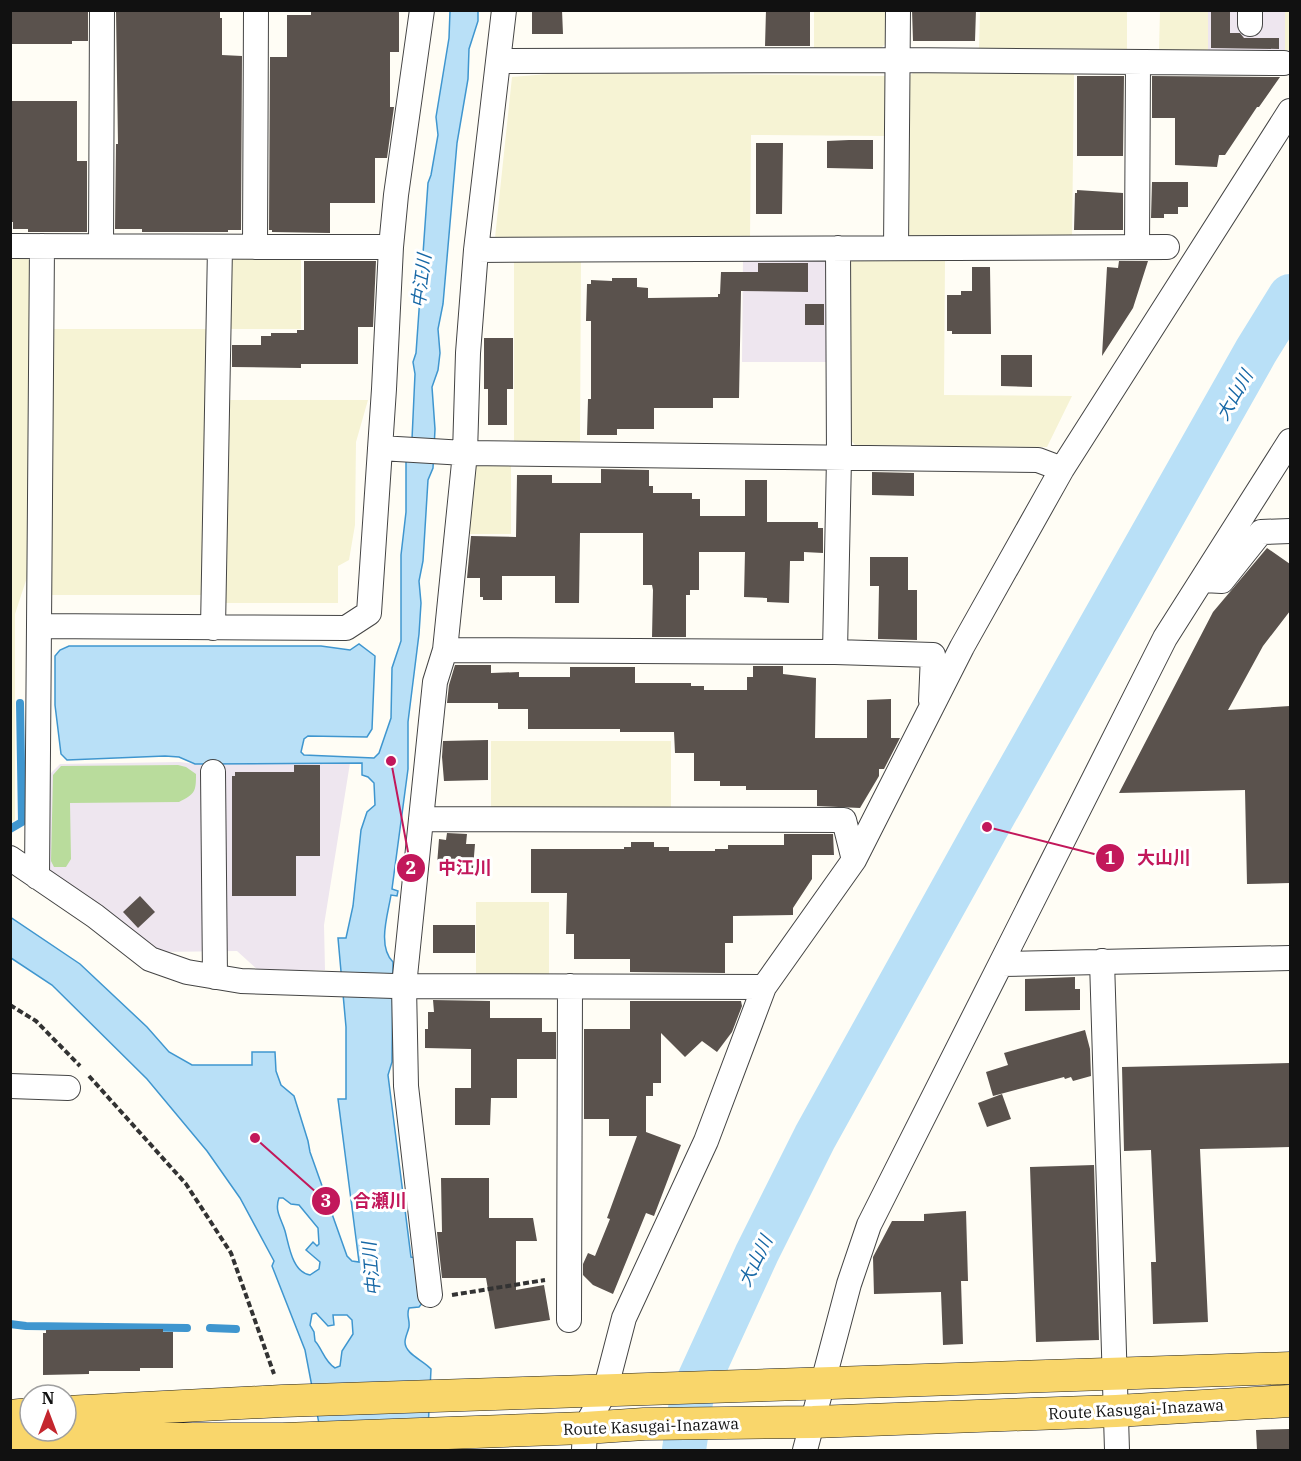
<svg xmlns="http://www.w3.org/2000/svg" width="1301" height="1461" font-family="'IBM Plex Serif','Noto Sans JP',serif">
<rect width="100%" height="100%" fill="#fffdf5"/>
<!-- industrial -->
<path fill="#eee6ef" d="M 1208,11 L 1285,11 L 1285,50 L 1208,50 Z
M 743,257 L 822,258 L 829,265 L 829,362 L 742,362 Z
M 180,762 L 195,764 L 350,763 L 324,925 L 325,970 L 258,970 L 237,951 L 159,952 L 48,869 L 47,792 L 50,774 L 60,764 Z"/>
<!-- farmland -->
<path fill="#f6f3d4" d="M 814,11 L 891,11 L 891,38 L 881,48 L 814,48 Z
M 980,11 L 1127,11 L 1127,49 L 979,48 Z
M 1160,11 L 1208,11 L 1208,50 L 1159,50 Z
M 1285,11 L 1290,11 L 1290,50 L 1285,50 Z
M 560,73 L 890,76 L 889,136 L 751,135 L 750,240 L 495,238 L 512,77 Z
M 913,73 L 1074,74 L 1072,239 L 910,238 L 904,231 L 906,79 Z
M 10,254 L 23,254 L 33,264 L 33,559 L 15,614 L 15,820 L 11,823 Z
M 235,257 L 301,257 L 301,329 L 227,329 L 227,264 Z
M 514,258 L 581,258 L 580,442 L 514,442 Z
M 852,259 L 945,260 L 944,395 L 1072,396 L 1047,447 L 855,445 L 845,433 L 847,263 Z
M 50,329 L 206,329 L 206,595 L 50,595 Z
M 226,400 L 368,400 L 356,442 L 355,525 L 349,560 L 338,566 L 338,603 L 226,603 Z
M 479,462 L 511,462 L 511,534 L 464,534 L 471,471 Z
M 491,741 L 671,741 L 671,815 L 491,815 Z
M 476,902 L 549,902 L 549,975 L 476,975 Z"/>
<!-- forest -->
<path fill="#b9dc9c" d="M 178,765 L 186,767 L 196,774 C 196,792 195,794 179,802 L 70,803 L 71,859 L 66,867 L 54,867 L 51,861 L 53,775 L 61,766 Z"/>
<!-- water -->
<path fill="#b9e0f7" stroke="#3f96cf" stroke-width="1.5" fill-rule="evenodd" d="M 450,11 L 478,11 L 478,21 L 469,49 L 468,79 L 457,143 L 443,304 L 438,329 L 440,353 L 438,370 L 432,387 L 435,429 L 433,468 L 428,480 L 423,561 L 419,581 L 421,603 L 419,634 L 408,722 L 408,769 L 392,889 L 398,891 L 397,896 L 391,895 C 388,914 377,946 393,962 L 392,1062 L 388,1075 L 411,1257 L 416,1258 L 423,1302 L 419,1307 L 409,1308 C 406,1316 410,1319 409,1327 C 408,1332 405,1337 405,1342 C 405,1354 423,1360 431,1369 L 427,1450 L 324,1450 L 305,1350 L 272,1266 L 274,1261 L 240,1198 L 207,1151 L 147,1079 L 52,985 L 11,958 L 10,917 L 80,964 L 147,1027 L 169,1052 L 192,1065 L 252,1065 L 252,1052 L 275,1052 L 276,1071 L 281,1085 L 294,1096 L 308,1141 L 310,1152 L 347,1256 L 352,1261 L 359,1262 L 338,1099 L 346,1099 L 346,1027 L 338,938 L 346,938 L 353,906 L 361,830 L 367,812 L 375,805 L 374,783 L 368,777 L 362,775 L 362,763 L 195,764 L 179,757 L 165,756 L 67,760 L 61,754 L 55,705 L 55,656 L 60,650 L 69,646 L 321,646 L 350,650 L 359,644 L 375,656 L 372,729 L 367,737 L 308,736 L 304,739 L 301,752 L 304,755 L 374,758 L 379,753 L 391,718 L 392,668 L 401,641 L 401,555 L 406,512 L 406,456 L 412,439 L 415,374 L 413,362 L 416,353 L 428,183 L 431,175 L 438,135 L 436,117 L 449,38 ZM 279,1198 L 283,1198 L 291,1204 L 299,1205 L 318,1228 L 319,1244 L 317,1246 L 313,1242 L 306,1250 L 320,1262 L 319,1269 L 310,1275 C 292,1272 289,1245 285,1231 C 282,1220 274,1211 279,1198 ZM 316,1313 L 328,1326 L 334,1325 L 333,1315 L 347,1315 L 352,1320 L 353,1334 L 342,1351 L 340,1366 L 335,1368 C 324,1361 323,1350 315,1341 L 314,1332 L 310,1325 L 312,1314 Z"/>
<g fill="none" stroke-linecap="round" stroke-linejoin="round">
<!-- stream -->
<path stroke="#3f96cf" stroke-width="8" d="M 10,829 L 22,822 L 20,703
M 10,1324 L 26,1326 L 187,1328
M 210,1328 L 236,1329"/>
<!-- river -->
<path stroke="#b9e0f7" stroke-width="44" d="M 684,1450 L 692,1395 L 757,1253 L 815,1137 L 987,827 L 1256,351 L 1290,296"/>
</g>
<!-- building -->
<path fill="#5a524d" d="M 220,10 L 220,18 L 222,18 L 222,55 L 242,56 L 241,230 L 228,230 L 228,232 L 142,232 L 142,229 L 115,229 L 116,144 L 118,144 L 116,11 Z
M 399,10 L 399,52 L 390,52 L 390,107 L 394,107 L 387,158 L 375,158 L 375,203 L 330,203 L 330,233 L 272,232 L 272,230 L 269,230 L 270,57 L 287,57 L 287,15 L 311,15 L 311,11 Z
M 532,10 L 562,10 L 563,34 L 532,34 Z
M 766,10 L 810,10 L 810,46 L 765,46 Z
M 912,10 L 976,10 L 975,41 L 913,41 Z
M 1211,10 L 1230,10 L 1230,33 L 1240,33 L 1244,38 L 1279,38 L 1279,49 L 1211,48 Z
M 10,11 L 88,11 L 88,41 L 72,41 L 72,44 L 10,44 Z
M 1077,76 L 1124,76 L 1123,156 L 1077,156 Z
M 1152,76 L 1280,77 L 1259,107 L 1257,107 L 1225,155 L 1219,155 L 1217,167 L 1175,165 L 1175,118 L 1152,118 Z
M 10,101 L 77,101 L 77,161 L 87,161 L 87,232 L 28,232 L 28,229 L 13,229 L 13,222 L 10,222 Z
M 849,140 L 873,140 L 873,169 L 827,168 L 827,141 Z
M 756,143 L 783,143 L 782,214 L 756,214 Z
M 1152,182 L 1188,182 L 1188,207 L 1178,207 L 1178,214 L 1164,214 L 1164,218 L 1151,218 Z
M 1077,190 L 1123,193 L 1123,230 L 1074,230 L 1075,193 L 1077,193 Z
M 304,261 L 376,261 L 373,327 L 358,327 L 358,364 L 301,364 L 301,368 L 232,367 L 232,345 L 261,345 L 261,336 L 271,336 L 271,333 L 297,333 L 297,330 L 304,330 Z
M 1119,261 L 1148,261 L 1133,308 L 1102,356 L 1107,267 L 1118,268 Z
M 758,263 L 808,263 L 808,292 L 741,291 L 739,398 L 713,398 L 713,408 L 654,408 L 654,429 L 617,429 L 617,435 L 587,435 L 588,399 L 591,399 L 591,321 L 586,321 L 587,284 L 591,284 L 591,280 L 612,281 L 612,278 L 637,278 L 637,287 L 648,288 L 648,298 L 718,297 L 718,294 L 720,294 L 721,272 L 758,272 Z
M 972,267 L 990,267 L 991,334 L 952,334 L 952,331 L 947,331 L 947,295 L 961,295 L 961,291 L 972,291 Z
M 805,304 L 824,304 L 824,325 L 805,325 Z
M 484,338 L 513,338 L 513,389 L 507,389 L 507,425 L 488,425 L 488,389 L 484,389 Z
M 1001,355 L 1032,355 L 1032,387 L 1001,386 Z
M 601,469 L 649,470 L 649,486 L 653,486 L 653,493 L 692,493 L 692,499 L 700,499 L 700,516 L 745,516 L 745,480 L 767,480 L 767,522 L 818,522 L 818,528 L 823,528 L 823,553 L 804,552 L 804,561 L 790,561 L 789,603 L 767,602 L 767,598 L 744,597 L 745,552 L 699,552 L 699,590 L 690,590 L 690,595 L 686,595 L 686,637 L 652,637 L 653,590 L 652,585 L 643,585 L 643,533 L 580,533 L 579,603 L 555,603 L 555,576 L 502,576 L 502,600 L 483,600 L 483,597 L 480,597 L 480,578 L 467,578 L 471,536 L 516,537 L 517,475 L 552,475 L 552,483 L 601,483 Z
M 872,472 L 914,473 L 914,496 L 872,495 Z
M 1267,548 L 1290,564 L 1290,611 L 1263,646 L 1228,710 L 1290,706 L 1290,883 L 1247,884 L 1245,790 L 1119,793 L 1213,612 Z
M 870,557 L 908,557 L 908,590 L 917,590 L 917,640 L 878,639 L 879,586 L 870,586 Z
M 455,665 L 491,665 L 491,673 L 519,672 L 519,677 L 570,677 L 570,667 L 635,667 L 635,683 L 691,683 L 691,686 L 704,686 L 704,690 L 747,690 L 747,677 L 753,677 L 753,666 L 783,666 L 783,674 L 816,678 L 815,738 L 867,738 L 867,700 L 891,699 L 891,738 L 900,738 L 884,769 L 879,769 L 879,776 L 860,808 L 817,806 L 817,790 L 746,790 L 746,786 L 720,786 L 720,781 L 694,781 L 694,753 L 675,753 L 674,732 L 620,732 L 620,729 L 528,729 L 528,709 L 498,709 L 498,703 L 447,703 L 449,685 Z
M 488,740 L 488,780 L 444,781 L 442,757 L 443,741 Z
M 294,765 L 320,765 L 320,856 L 296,856 L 296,896 L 232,896 L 232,776 L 235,776 L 235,772 L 294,772 Z
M 447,833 L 467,834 L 466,844 L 475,844 L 473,868 L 437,865 L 439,839 L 446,840 Z
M 784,834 L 833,834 L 834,855 L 812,855 L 812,879 L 793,908 L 793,915 L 733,916 L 733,943 L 725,943 L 725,973 L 630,972 L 630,959 L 574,959 L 574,934 L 566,934 L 567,893 L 531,893 L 531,849 L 624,849 L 624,847 L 631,847 L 631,842 L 654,842 L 654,847 L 669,847 L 669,851 L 715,851 L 715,849 L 728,849 L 728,845 L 784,845 Z
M 140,896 L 155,912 L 138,928 L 123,912 Z
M 433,925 L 475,925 L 475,953 L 433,953 Z
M 1075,977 L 1075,989 L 1080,989 L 1080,1010 L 1025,1011 L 1025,979 Z
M 433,1000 L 490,1001 L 490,1018 L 542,1018 L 542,1032 L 556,1032 L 556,1059 L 517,1059 L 517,1098 L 491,1098 L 490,1125 L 455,1125 L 455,1088 L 471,1088 L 471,1049 L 425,1048 L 425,1029 L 428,1029 L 428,1012 L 434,1012 Z
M 630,1001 L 741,1001 L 742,1006 L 732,1032 L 717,1052 L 702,1041 L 685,1057 L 661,1033 L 661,1083 L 653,1083 L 653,1096 L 646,1096 L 646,1132 L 681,1145 L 654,1216 L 646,1213 L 613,1294 L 593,1285 L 583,1275 L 583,1264 L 588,1253 L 595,1256 L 610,1219 L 607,1218 L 637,1136 L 609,1136 L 609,1119 L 584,1119 L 584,1029 L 630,1029 Z
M 1085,1030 L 1090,1049 L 1091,1076 L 1073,1081 L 1071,1077 L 1065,1079 L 1064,1077 L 993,1096 L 986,1072 L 1008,1065 L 1004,1053 Z
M 1290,1063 L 1290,1147 L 1200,1149 L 1208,1322 L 1153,1324 L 1151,1262 L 1156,1262 L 1151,1150 L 1124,1151 L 1122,1067 Z
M 1002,1094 L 1011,1119 L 987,1127 L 978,1103 Z
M 1094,1165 L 1099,1340 L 1036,1342 L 1030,1167 Z
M 441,1178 L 489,1178 L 489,1218 L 533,1218 L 537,1241 L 516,1241 L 516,1290 L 544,1285 L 550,1320 L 495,1329 L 486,1278 L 442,1278 L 437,1232 L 442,1232 Z
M 966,1211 L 968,1281 L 961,1281 L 963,1344 L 943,1345 L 941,1292 L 874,1294 L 873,1257 L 892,1221 L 924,1221 L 924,1214 Z
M 163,1329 L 163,1332 L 173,1332 L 173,1368 L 140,1368 L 140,1371 L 89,1371 L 89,1374 L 43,1375 L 43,1333 L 46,1333 L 46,1330 Z
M 1290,1429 L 1290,1450 L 1257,1450 L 1256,1430 Z"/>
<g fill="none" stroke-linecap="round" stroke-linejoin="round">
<!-- minor casing -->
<g stroke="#444" stroke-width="26">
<path id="minor" d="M 1250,24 L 1250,10
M 499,61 L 898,60 L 1284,63
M 10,246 L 391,247
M 101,246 L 102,10
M 255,247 L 256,10
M 1137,247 L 1138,62
M 896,248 L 898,10
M 476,250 L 1167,247
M 380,448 L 465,453 L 1038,460 L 1062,469
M 1203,580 L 1222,581 L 1261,532 L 1290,531
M 39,626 L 346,628 L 369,613 L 384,389 L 391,247 L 396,195 L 422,10
M 213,628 L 220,247
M 445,650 L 835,652 L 933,655 L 931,701
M 835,652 L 839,458 L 838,248
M 213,772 L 215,977
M 421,819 L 844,820 L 854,860
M 10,858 L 95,916 L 150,959 L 187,972 L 241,981 L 394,986 L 764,987
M 37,877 L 42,246
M 1102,961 L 1117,1450
M 1002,964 L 1290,958
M 10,1086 L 68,1088
M 430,1295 L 406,1086 L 404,986 L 435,682 L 445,650 L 465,453 L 468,353 L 476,250 L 504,10
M 569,1320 L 570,986
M 584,1450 L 585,1428 L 605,1391 L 624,1318 L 706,1141 L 764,987 L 854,860 L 962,647 L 1062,469 L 1290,111
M 805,1450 L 849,1284 L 869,1225 L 1165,638 L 1290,441"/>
</g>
<!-- major casing -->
<g stroke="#222" stroke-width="33">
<path id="major" d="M 66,1412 L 282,1401 L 1290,1368
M 10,1416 L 30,1414
M 10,1444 L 86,1439 L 283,1439 L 585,1428 L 644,1424 L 813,1422 L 1116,1411 L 1290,1401"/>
</g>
<!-- path -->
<path stroke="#333" stroke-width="4" stroke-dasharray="6 3" stroke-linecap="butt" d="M 10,1005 L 36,1021 L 80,1066
M 89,1076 L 186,1184 L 231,1253 L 274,1374
M 452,1295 L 545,1280"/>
<!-- minor -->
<use href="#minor" stroke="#fff" stroke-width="24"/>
<!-- major -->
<use href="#major" stroke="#f9d66b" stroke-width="32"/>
</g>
<g text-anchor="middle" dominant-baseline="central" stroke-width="6" stroke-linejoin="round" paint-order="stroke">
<!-- street labels -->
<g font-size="16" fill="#111" stroke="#fff">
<text transform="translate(1136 1409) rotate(-3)">Route Kasugai-Inazawa</text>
<text transform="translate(651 1426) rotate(-2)">Route Kasugai-Inazawa</text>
</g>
<!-- water labels -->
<g font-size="18" font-style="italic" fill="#1768a6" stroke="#fff">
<text transform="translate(421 281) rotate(-83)">中江川</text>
<text transform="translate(1234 395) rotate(-60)">大山川</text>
<text transform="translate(755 1261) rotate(-64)">大山川</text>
<text transform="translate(371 1269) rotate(-95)">中江川</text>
</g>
</g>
<!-- callouts -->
<path fill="none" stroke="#c2185b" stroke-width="2" d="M987 827L1110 858M391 761L411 868M255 1138L326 1201"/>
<g fill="#c2185b" stroke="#fff" stroke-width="2">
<circle cx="987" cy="827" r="6"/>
<circle cx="391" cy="761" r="6"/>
<circle cx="255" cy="1138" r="6"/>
<circle cx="1110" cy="858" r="15"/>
<circle cx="411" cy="868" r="15"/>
<circle cx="326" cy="1201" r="15"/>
</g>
<g font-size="18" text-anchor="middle" font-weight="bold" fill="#fff">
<text x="1110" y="864">1</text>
<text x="411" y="874">2</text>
<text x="326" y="1207">3</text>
</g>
<g font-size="18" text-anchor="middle" font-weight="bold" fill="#c2185b" stroke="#fff" stroke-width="6" stroke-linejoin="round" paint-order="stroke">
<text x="1164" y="864">大山川</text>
<text x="465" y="874">中江川</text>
<text x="380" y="1207">合瀬川</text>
</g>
<!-- border -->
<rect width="1301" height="1461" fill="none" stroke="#111111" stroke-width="24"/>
<!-- north arrow -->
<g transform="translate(48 1413)"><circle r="28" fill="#ffffff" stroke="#a0a0a0" stroke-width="1.5"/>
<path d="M0-4.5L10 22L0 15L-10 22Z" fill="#c4262e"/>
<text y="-9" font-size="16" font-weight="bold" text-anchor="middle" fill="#111111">N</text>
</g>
</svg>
